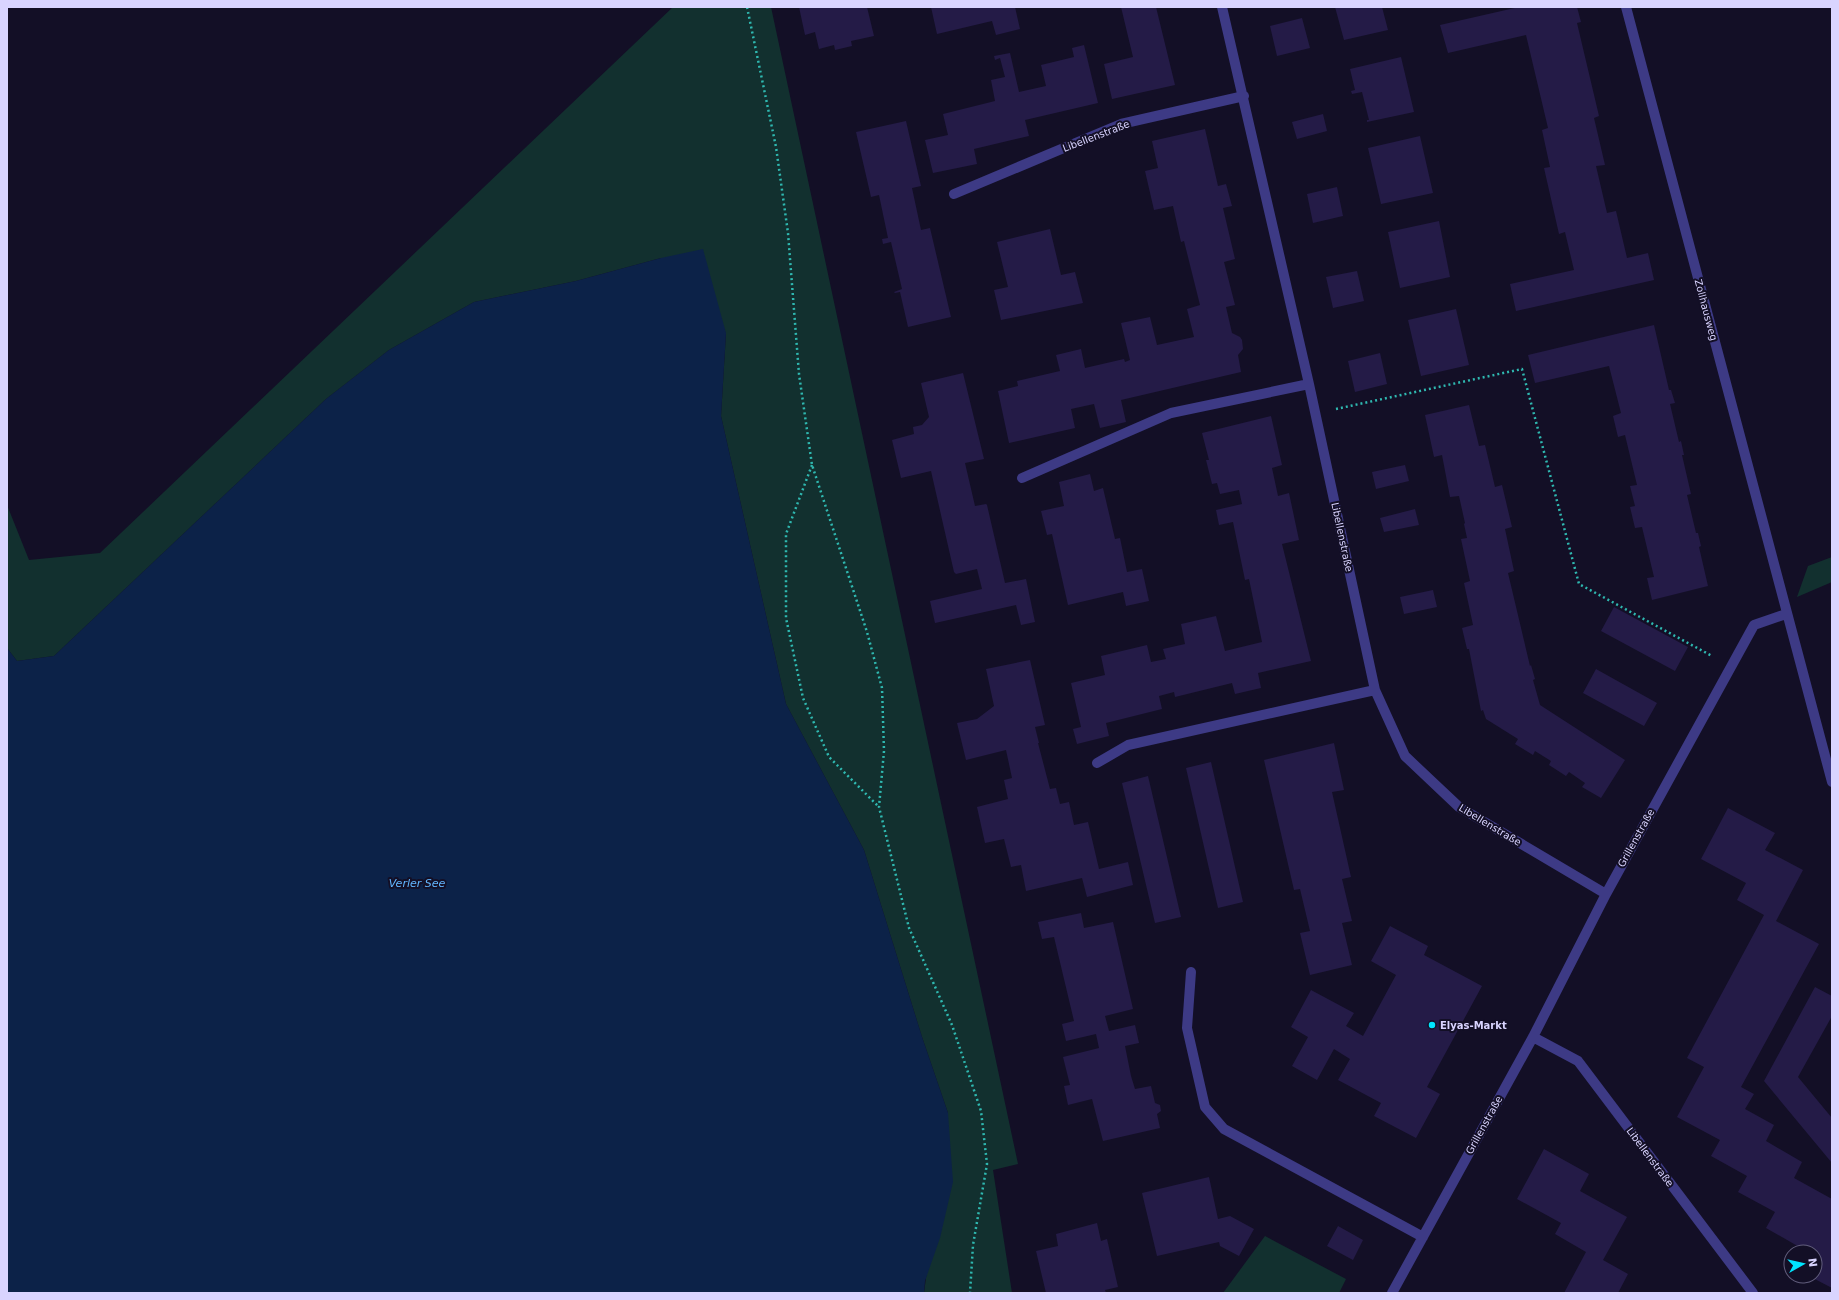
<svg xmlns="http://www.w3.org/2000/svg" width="1839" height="1300" font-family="'DejaVu Sans',sans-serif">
<rect width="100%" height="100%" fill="#130f26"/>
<!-- green -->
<path fill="#12302f" d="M 673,7 L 771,7 L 1018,1164 L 993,1170 L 1012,1293 L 924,1293 L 948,1113 L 922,1037 L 864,850 L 786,704 L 721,416 L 726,333 L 661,258 L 576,281 L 474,302 L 389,350 L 326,399 L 54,656 L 17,661 L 7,648 L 7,505 L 29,560 L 100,553 Z
M 1832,557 L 1832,582 L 1797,597 L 1808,566 Z
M 1265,1236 L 1346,1279 L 1339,1293 L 1223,1293 Z"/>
<!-- water -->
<path fill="#0c2248" d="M 703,249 L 726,333 L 721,416 L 786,704 L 864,850 L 922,1037 L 948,1113 L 953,1182 L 940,1238 L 925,1281 L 924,1293 L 7,1293 L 7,648 L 17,661 L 54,656 L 326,399 L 389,350 L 474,302 L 576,281 L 661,258 Z"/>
<!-- building -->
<path fill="#241b47" d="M 799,7 L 867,7 L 874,36 L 851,41 L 852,46 L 835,50 L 834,45 L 819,49 L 815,32 L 805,35 Z
M 931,7 L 1015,7 L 1020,29 L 996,35 L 992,21 L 937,34 Z
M 1121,7 L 1156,7 L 1175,85 L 1112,99 L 1104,64 L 1133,57 Z
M 1335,7 L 1382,7 L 1388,30 L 1344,40 Z
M 1519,7 L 1577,7 L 1581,22 L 1577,23 L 1599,116 L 1594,118 L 1605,165 L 1596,166 L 1607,213 L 1616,211 L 1627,258 L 1648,253 L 1654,280 L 1516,311 L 1510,284 L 1574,270 L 1565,232 L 1559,234 L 1544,168 L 1550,167 L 1542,130 L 1548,128 L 1526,35 L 1448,53 L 1440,25 Z
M 1302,18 L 1310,48 L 1277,56 L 1270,26 Z
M 1084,45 L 1098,103 L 1025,120 L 1029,136 L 974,149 L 977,164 L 933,173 L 925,140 L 948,135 L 943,114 L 995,101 L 991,80 L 1005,77 L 1000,58 L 995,60 L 994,56 L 1010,53 L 1019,92 L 1046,86 L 1041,65 L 1074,57 L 1072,48 Z
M 1401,57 L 1414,112 L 1367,122 L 1367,120 L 1369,120 L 1362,92 L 1352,94 L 1351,91 L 1355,90 L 1350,69 Z
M 1323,114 L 1327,131 L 1297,139 L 1292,122 Z
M 906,121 L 921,186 L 912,188 L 921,230 L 930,228 L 951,317 L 908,327 L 900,292 L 895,293 L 894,292 L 902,289 L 891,242 L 883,244 L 882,239 L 888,238 L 879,195 L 871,197 L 856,132 Z
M 1205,129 L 1218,186 L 1226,184 L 1232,206 L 1223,208 L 1235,259 L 1224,262 L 1235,305 L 1226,307 L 1232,333 L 1240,337 L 1242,340 L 1243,349 L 1238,355 L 1241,372 L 1121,400 L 1126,422 L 1100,428 L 1094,404 L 1071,409 L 1075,428 L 1009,443 L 998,391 L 1018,386 L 1017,381 L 1060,371 L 1056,355 L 1081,349 L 1085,368 L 1124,359 L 1125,362 L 1130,360 L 1121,323 L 1150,317 L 1157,345 L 1194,337 L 1187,309 L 1200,305 L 1184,241 L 1181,242 L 1173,206 L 1154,210 L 1145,171 L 1158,168 L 1152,141 Z
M 1420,136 L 1433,193 L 1381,204 L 1368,148 Z
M 1337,187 L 1343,216 L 1313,223 L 1307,194 Z
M 1439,221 L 1450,277 L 1400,288 L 1388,232 Z
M 1050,229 L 1061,275 L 1075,272 L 1083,303 L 1001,320 L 994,290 L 1008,287 L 997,242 Z
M 1357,271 L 1364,301 L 1333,308 L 1326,277 Z
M 1456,309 L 1469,365 L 1421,376 L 1408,320 Z
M 1654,325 L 1669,390 L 1671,390 L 1675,403 L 1670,404 L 1679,442 L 1681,441 L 1684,455 L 1682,455 L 1691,494 L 1687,495 L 1696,533 L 1698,533 L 1701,546 L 1699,547 L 1708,586 L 1652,600 L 1647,578 L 1654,577 L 1642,527 L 1635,528 L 1630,507 L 1635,506 L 1630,486 L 1637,485 L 1625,435 L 1618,437 L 1613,416 L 1621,413 L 1609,366 L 1535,383 L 1528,355 Z
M 1380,353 L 1387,384 L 1355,392 L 1348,361 Z
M 963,373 L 984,459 L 965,463 L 975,506 L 986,504 L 987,505 L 1005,583 L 1026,579 L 1035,622 L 1021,625 L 1016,605 L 935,623 L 930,601 L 982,589 L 977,569 L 956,574 L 954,572 L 931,471 L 901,478 L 892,440 L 914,434 L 913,427 L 922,425 L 929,417 L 921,383 Z
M 1469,405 L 1479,446 L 1485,445 L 1495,487 L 1502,485 L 1512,527 L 1505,529 L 1514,571 L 1508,573 L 1530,666 L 1531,665 L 1535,679 L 1533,680 L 1540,705 L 1625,760 L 1601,798 L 1582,787 L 1585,783 L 1569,772 L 1566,776 L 1549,765 L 1551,761 L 1535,751 L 1533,755 L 1515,744 L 1518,739 L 1486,719 L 1483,710 L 1481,711 L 1469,649 L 1467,649 L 1462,628 L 1473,625 L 1464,583 L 1470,581 L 1461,539 L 1467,538 L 1464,524 L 1465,523 L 1459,496 L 1450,497 L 1442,455 L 1434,457 L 1425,415 Z
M 1271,416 L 1282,465 L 1272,468 L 1278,496 L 1289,493 L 1299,540 L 1282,544 L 1311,661 L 1258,673 L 1261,688 L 1235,694 L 1232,683 L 1175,697 L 1174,692 L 1159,696 L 1162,709 L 1106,723 L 1109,736 L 1077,744 L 1073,729 L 1081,727 L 1071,683 L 1105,675 L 1101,656 L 1147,645 L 1151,662 L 1166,659 L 1163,649 L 1185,644 L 1181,624 L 1216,616 L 1225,651 L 1262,642 L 1249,579 L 1245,580 L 1233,522 L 1219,525 L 1216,510 L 1242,504 L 1239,490 L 1220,494 L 1217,483 L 1212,484 L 1206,460 L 1209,460 L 1202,433 Z
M 1405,465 L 1409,481 L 1376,489 L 1372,472 Z
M 1090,474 L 1094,491 L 1103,488 L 1115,539 L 1120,538 L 1127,572 L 1142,569 L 1149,601 L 1126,606 L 1123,592 L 1068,605 L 1052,534 L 1047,535 L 1041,511 L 1064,506 L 1059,482 Z
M 1415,509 L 1419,525 L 1384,532 L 1380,518 Z
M 1433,590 L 1437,607 L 1404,614 L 1400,597 Z
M 1614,607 L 1688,647 L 1675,671 L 1601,631 Z
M 1030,660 L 1045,725 L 1035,727 L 1039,743 L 1038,743 L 1050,789 L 1056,788 L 1060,804 L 1069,802 L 1074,825 L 1088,822 L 1099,869 L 1128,862 L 1133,885 L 1087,897 L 1082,878 L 1026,891 L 1021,865 L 1011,867 L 1004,839 L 985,843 L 977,807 L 1008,799 L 1004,780 L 1012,778 L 1006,750 L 966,760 L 957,723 L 977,719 L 994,706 L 986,669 Z
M 1596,669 L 1657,703 L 1644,726 L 1583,693 Z
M 1334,743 L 1344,790 L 1332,792 L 1351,877 L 1342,879 L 1352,921 L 1342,923 L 1352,965 L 1310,975 L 1300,933 L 1310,931 L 1300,889 L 1294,890 L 1264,760 Z
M 1211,762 L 1243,902 L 1218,908 L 1186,768 Z
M 1148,776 L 1181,917 L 1155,923 L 1122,783 Z
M 1728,808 L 1775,833 L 1765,850 L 1803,870 L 1776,921 L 1819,944 L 1741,1087 L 1754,1094 L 1745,1109 L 1774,1125 L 1766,1141 L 1802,1162 L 1794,1178 L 1832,1199 L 1832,1288 L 1809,1276 L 1815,1276 L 1815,1252 L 1799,1252 L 1801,1248 L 1766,1228 L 1775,1212 L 1738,1192 L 1747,1176 L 1711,1156 L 1720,1140 L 1677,1117 L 1704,1067 L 1687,1058 L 1764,915 L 1737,900 L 1746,883 L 1701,859 Z
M 1081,913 L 1084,928 L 1113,922 L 1133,1009 L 1105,1016 L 1109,1031 L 1135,1025 L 1139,1043 L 1125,1046 L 1131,1076 L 1135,1089 L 1151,1086 L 1155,1103 L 1160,1105 L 1161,1111 L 1157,1114 L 1160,1128 L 1103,1141 L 1092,1099 L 1068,1105 L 1064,1086 L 1070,1085 L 1063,1057 L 1099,1048 L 1096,1034 L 1066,1041 L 1062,1024 L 1074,1021 L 1054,937 L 1042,939 L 1038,922 Z
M 1390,926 L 1428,946 L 1424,955 L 1482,986 L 1427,1087 L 1440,1094 L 1416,1138 L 1374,1116 L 1381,1103 L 1338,1080 L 1350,1059 L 1334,1049 L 1317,1080 L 1292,1066 L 1308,1037 L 1291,1027 L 1311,990 L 1354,1013 L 1346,1026 L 1363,1036 L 1396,975 L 1371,961 Z
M 1815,987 L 1832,996 L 1832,1016 L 1798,1077 L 1832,1118 L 1832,1163 L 1764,1081 Z
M 1544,1149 L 1589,1174 L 1580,1191 L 1627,1217 L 1603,1260 L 1628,1274 L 1618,1293 L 1564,1293 L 1586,1252 L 1555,1234 L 1561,1223 L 1517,1199 Z
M 1209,1177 L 1218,1219 L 1230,1216 L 1254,1229 L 1239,1256 L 1220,1246 L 1219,1242 L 1157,1256 L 1142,1193 Z
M 1097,1223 L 1101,1241 L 1107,1239 L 1118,1287 L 1105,1290 L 1106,1293 L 1046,1293 L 1036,1251 L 1058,1246 L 1056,1234 Z
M 1338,1226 L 1363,1240 L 1353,1260 L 1327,1246 Z"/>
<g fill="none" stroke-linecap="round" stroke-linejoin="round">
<!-- path -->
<path stroke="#2fb8b0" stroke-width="2.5" stroke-dasharray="2 3" stroke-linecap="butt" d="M 747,7 L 776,147 L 788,233 L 799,374 L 812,465 L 867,632 L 882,688 L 884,751 L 879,807 L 909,928 L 952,1025 L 981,1111 L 987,1164 L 973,1245 L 970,1293
M 1336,409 L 1522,369 L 1579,584 L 1712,656
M 812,465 L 786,534 L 786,618 L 803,698 L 829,757 L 879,807"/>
<!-- minor -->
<path stroke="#3d3a85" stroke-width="10" d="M 1222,7 L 1309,384 L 1375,690 L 1405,756 L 1459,807 L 1606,894
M 1626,7 L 1832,782
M 954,194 L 1121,124 L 1244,96
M 1022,478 L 1171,413 L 1309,384
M 1097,763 L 1128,745 L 1375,690
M 1191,972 L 1187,1028 L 1205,1107 L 1224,1129 L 1423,1237
M 1533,1037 L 1578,1061 L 1753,1293
M 1392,1293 L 1533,1037 L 1606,894 L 1754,625 L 1786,614"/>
</g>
<!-- markers -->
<circle fill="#00e5ff" stroke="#130f26" stroke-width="1.5" cx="1432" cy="1025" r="4"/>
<g text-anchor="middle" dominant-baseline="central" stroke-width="4" stroke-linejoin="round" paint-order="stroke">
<!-- street labels -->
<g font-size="10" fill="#d9d4ff" stroke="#130f26">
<text transform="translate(1096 136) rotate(-21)">Libellenstraße</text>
<text transform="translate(1706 310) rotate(75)">Zollhausweg</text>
<text transform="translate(1342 537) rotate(78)">Libellenstraße</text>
<text transform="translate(1490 825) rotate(31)">Libellenstraße</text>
<text transform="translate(1636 838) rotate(-61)">Grillenstraße</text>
<text transform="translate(1484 1125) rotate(-61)">Grillenstraße</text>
<text transform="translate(1650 1157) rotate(53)">Libellenstraße</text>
</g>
<!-- poi labels -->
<g font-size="10" font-weight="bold" fill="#d9d4ff" stroke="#130f26" text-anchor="start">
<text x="1440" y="1025">Elyas-Markt</text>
</g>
<!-- water labels -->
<g font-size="11" font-style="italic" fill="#62b6ff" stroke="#130f26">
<text x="417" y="883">Verler See</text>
</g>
</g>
<!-- border -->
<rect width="1839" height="1300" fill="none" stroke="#d9d4ff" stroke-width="16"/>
<!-- north arrow -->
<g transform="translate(1803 1264) rotate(82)"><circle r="19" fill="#130f26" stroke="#625e7d"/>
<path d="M0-3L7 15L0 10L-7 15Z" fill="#00e5ff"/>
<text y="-6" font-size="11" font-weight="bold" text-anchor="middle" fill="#d9d4ff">N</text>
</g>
</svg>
